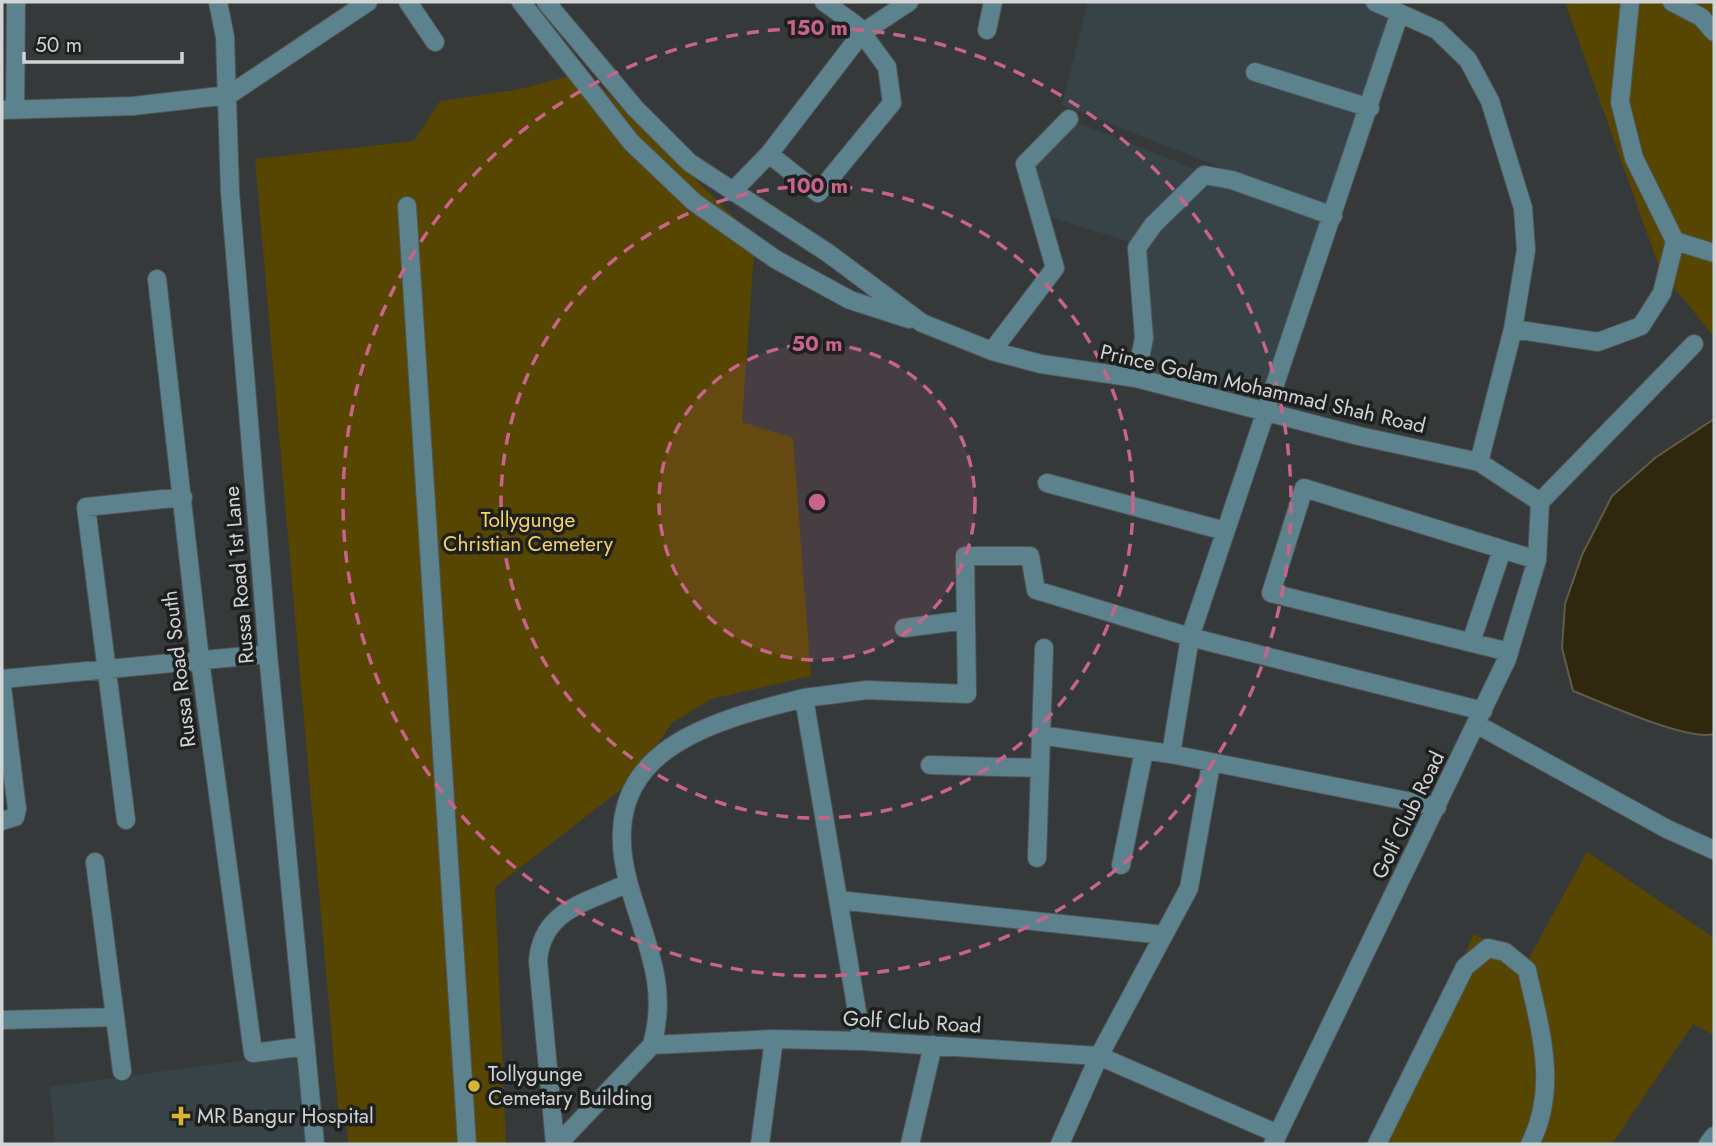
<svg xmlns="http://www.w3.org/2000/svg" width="1716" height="1146" font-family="Jost,sans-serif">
<rect width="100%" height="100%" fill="#35393a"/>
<!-- built -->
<path fill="#374346" d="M 1088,2 L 1363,2 L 1393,17 L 1327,209 L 1062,105 Z
M 1073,121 L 1327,221 L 1263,402 L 1143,372 L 1145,247 L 1045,215 L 1030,166 Z
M 303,1052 L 311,1144 L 55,1144 L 50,1087 Z"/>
<!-- green -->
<path fill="#574601" d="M 1565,2 L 1714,2 L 1714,337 L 1660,270 Z
M 586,72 L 755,238 L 742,422 L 793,438 L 811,676 L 711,699 L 672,723 L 632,781 L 495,887 L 506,1144 L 348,1144 L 346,1121 L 339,1120 L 255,159 L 414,141 L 440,101 L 516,90 Z
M 1587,852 L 1714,938 L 1714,1035 L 1693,1024 L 1612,1144 L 1378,1144 L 1474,934 L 1528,960 Z"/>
<!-- water -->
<path fill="#2f280f" stroke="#605c4a" stroke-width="2" d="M 1714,419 L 1714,734 C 1689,742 1601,702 1573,691 L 1562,648 L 1565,604 L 1582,555 L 1612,496 L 1655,458 Z"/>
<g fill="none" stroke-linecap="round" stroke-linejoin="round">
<!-- minor casing -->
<g stroke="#515556" stroke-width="20">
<path id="minor" d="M 218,2 L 225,37 L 230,192 L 268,654 L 315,1144
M 408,2 L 435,42
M 521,2 L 631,142 L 694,202 L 775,259 L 850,300 L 909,319
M 546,2 L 635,108 L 690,163 L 828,253 L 922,323 L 992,351 L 1041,364 L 1136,378 L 1359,436 L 1479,462 L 1540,502
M 1375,2 L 1437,30 L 1468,60 L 1490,101 L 1523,208 L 1526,250 L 1513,329 L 1479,462
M 1630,2 L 1620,102 L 1634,158 L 1675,241
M 1672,2 L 1701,17 L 1714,32
M 987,30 L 993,2
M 1255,72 L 1370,108
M 2,110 L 133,106 L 229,95 L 368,2
M 15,110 L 16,2
M 769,154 L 862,33 L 909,2
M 732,192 L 769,154 L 818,193 L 892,103 L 887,67 L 856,25 L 824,2
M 407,206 L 467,1144
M 157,279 L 200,660 L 253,1053 L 306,1046
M 1513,329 L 1598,342 L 1641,326 L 1662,293 L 1675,241 L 1714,253
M 992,351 L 1055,268 L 1025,164 L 1069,119
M 1136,378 L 1144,338 L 1137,248 L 1153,225 L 1204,175 L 1232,180 L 1333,216
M 1047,483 L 1225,531
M 1540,502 L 1694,344
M 904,628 L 966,620
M 1471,642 L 1502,550
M 1509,652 L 1271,593 L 1304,488 L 1537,560
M 2,679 L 268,654
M 2,687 L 17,809 L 15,817 L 2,821
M 804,698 L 867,690 L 967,694 L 965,556 L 1030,556 L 1036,590 L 1190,637 L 1483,711
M 1476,724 L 1667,829 L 1714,850
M 1040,735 L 1171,754 L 1437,807
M 1171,754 L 1190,637 L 1399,15
M 930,765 L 1039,768
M 126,820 L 86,507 L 183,497
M 1037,858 L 1044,648
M 95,862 L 122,1071
M 1121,865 L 1144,751
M 838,900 L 1164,935
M 2,1020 L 115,1017
M 652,1045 L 774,1039 L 862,1041 L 1099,1056 L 1278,1134
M 555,1144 L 538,961 C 542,909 587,903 628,883
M 558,1144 L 652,1045 C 669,985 645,942 629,885 C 592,753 703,723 804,698 L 862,1041
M 760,1144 L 774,1039
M 910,1144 L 933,1045
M 1060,1144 L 1099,1056 L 1189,888 L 1211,764
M 1273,1144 L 1507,659 L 1537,560 L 1540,502
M 1377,1144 L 1465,967 L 1488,948 L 1505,952 L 1527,970 C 1540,1029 1559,1088 1530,1144
M 1708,1144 L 1714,1136"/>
</g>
<!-- minor -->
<use href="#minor" stroke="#5c838d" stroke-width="18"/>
</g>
<!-- distance rings -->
<circle cx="817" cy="502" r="158" fill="#c8638b" fill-opacity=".12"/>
<g fill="none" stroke="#c8638b" stroke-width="3.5" stroke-dasharray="12 9">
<circle cx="817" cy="502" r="158"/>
<circle cx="817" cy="502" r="316"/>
<circle cx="817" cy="502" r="474"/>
</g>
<!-- markers -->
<g fill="#d8b434" stroke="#1e2020" stroke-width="2.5">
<circle cx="474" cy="1086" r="7"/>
<path d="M177.5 1105.5h7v7h7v7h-7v7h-7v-7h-7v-7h7z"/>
</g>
<g text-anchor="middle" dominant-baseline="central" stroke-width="7" stroke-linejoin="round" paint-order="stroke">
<!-- street labels -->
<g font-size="21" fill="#d1d4d4" stroke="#1e2020">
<text transform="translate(1263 389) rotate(13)">Prince Golam Mohammad Shah Road</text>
<text transform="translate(239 575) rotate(-95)">Russa Road 1st Lane</text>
<text transform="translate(179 669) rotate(-97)">Russa Road South</text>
<text transform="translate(1408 815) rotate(-64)">Golf Club Road</text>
<text transform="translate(912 1022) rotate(3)">Golf Club Road</text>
</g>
<!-- park labels -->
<g font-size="21" fill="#f4d367" stroke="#1e2020">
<text x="528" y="520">Tollygunge<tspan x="528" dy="24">Christian Cemetery</tspan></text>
</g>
<!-- poi labels -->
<g font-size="21" fill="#d1d4d4" stroke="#1e2020" text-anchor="start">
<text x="488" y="1074">Tollygunge<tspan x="488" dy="24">Cemetary Building</tspan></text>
<text x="197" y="1116">MR Bangur Hospital</text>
</g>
</g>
<circle cx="817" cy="502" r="10" fill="#c8638b" stroke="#1e2020" stroke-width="3.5"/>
<g font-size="21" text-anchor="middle" font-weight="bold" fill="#c8638b" stroke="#1e2020" stroke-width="7" stroke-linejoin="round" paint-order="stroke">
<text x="817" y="35">150 m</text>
<text x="817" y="193">100 m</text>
<text x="817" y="351">50 m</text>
</g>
<!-- border -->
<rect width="1716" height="1146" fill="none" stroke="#d1d4d4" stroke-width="7"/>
<!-- scale -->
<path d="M24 52v10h158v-10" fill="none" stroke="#d1d4d4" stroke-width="3.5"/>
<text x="35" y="52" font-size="21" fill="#d1d4d4" stroke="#1e2020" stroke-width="5" paint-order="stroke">50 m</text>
</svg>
